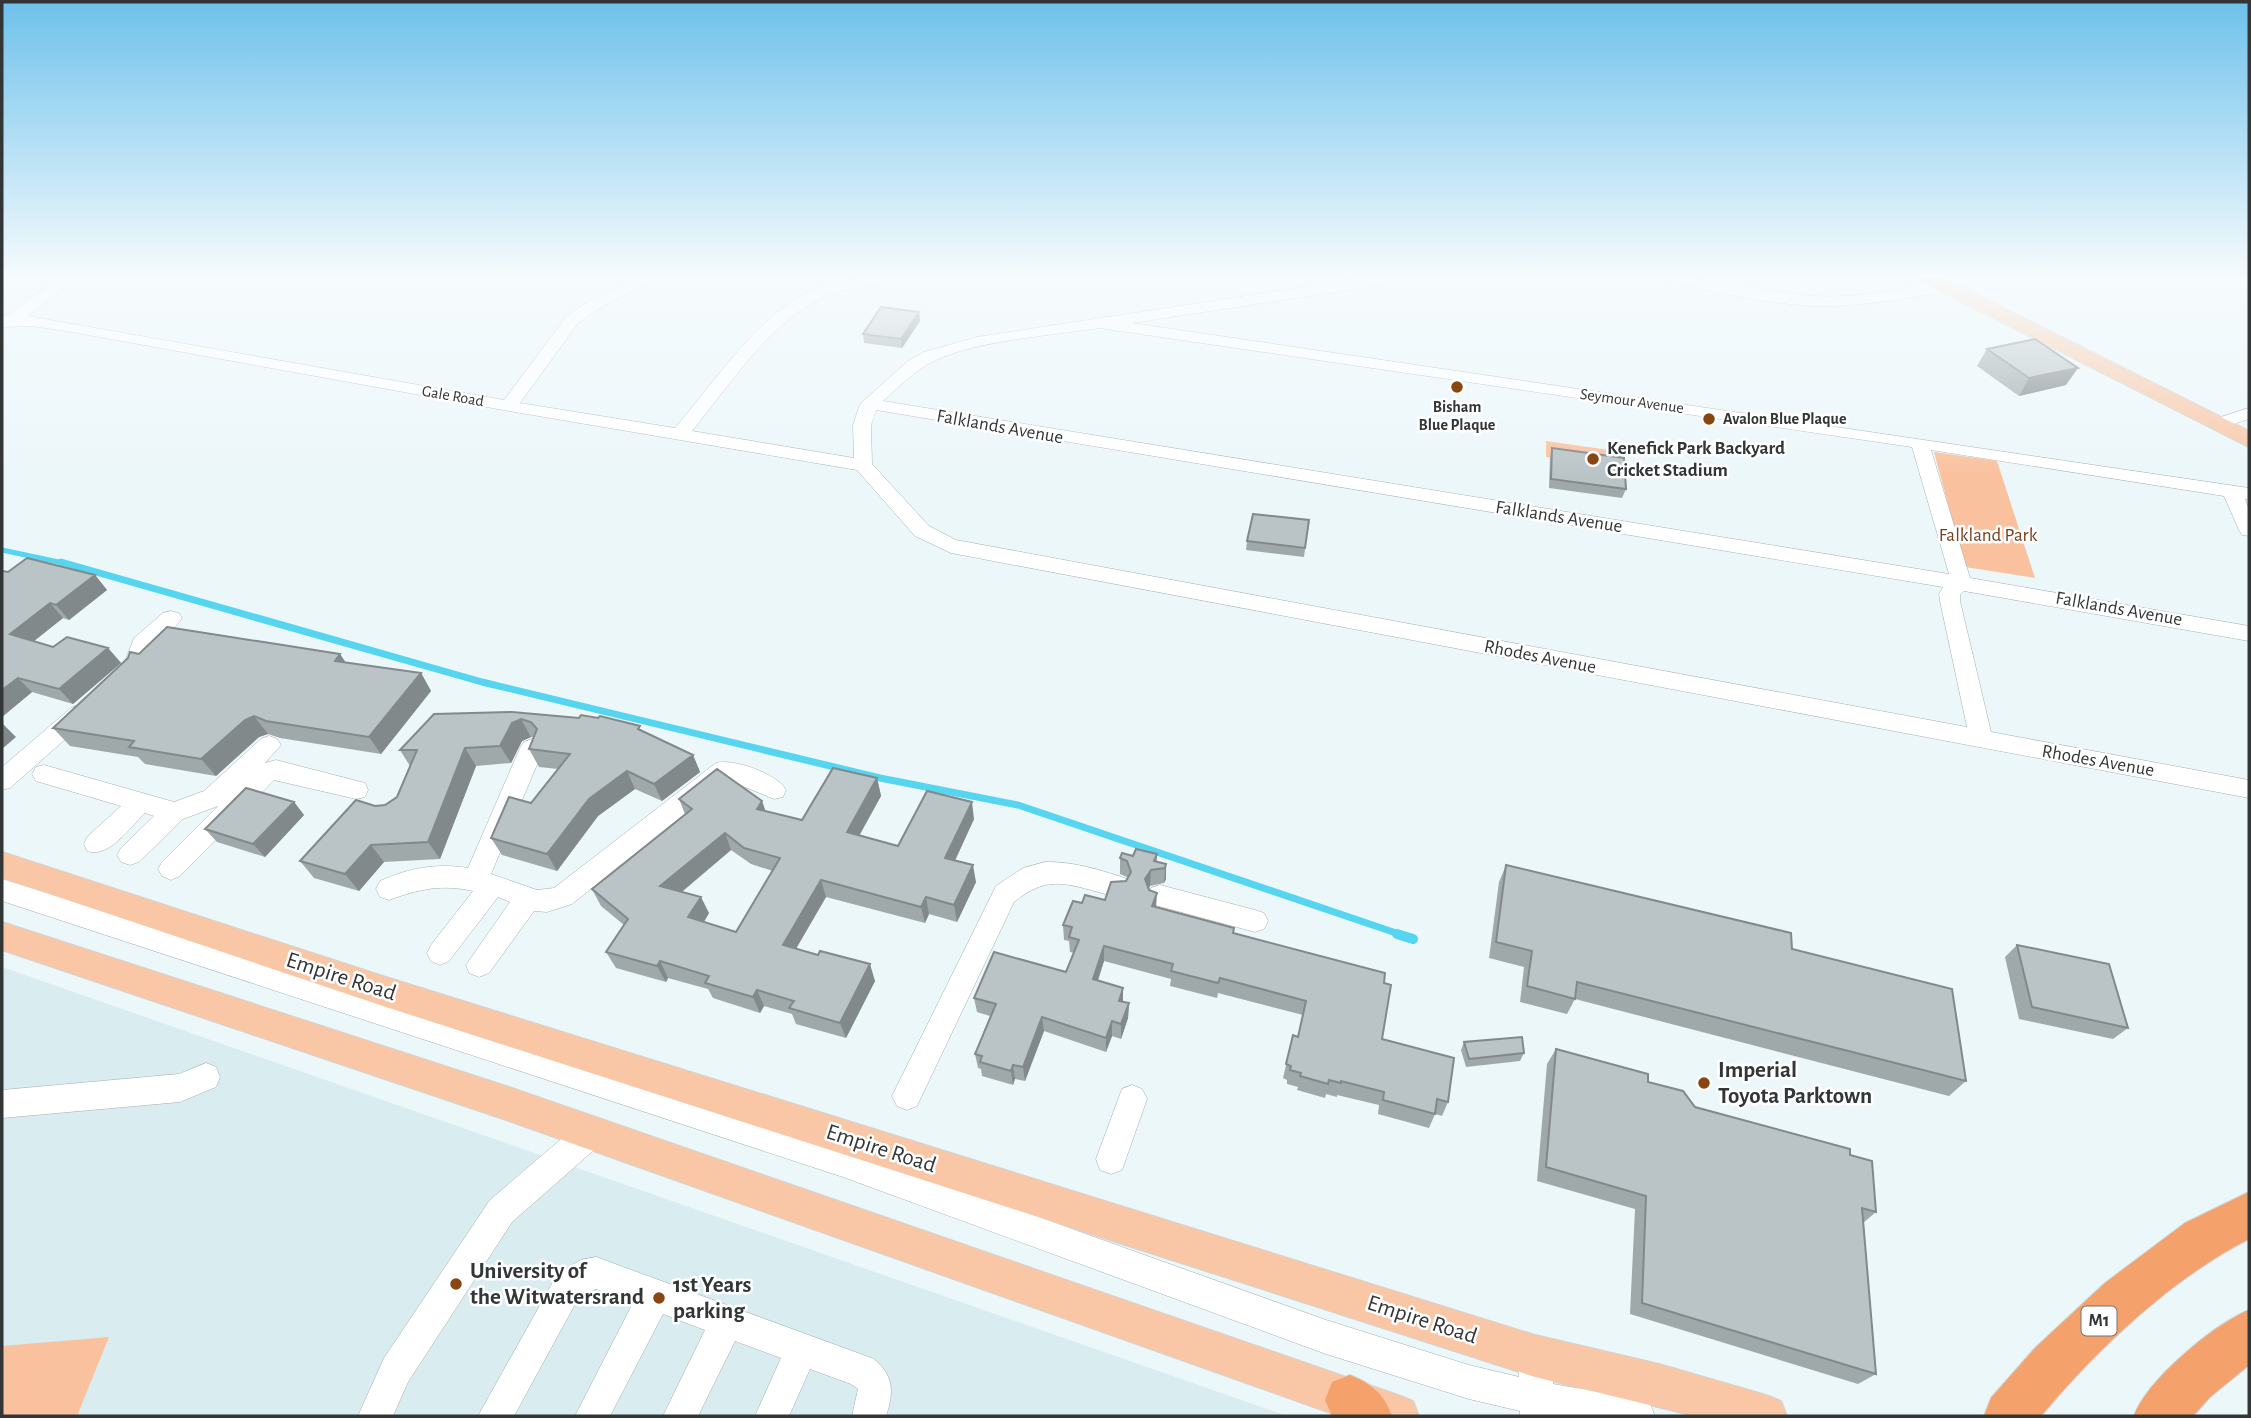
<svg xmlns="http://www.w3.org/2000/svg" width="2251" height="1418" font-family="'Alegreya Sans',sans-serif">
<rect width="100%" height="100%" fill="#ecf7fa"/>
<!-- built -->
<path fill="#d9ecf0" d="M 2,967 L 1287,1416 L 2,1416 Z"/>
<!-- green -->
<path fill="#fac19e" d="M 1546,441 L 1623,452 L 1624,468 L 1546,457 Z
M 1934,452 L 1997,461 L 2035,578 L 1965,567 Z
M 109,1337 L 77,1416 L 2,1416 L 2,1346 Z"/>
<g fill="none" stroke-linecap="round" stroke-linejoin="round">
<!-- stream-far2 -->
<path stroke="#55d5ef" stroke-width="5" d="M 2,550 L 68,564"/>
<!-- stream-far1 -->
<path stroke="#55d5ef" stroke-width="7" d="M 61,562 L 482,682 L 880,778 L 1018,805 L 1402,935"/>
<!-- stream -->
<path stroke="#55d5ef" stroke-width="10" d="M 1397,934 L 1413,939"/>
<!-- minor casing -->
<g stroke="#a4aeb1" stroke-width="1">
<path id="minor" d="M 59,278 L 77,278 L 27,316 L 504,400 L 566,317 L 589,301 L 638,278 L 658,278 L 601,307 L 578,323 L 520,403 L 675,428 C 713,384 758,314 813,290 C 838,279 865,278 893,278 L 891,281 C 868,287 844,288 823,297 C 770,322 728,387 692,431 L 854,458 L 853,425 L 860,404 L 908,361 L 924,352 L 977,337 L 1363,278 L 1401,278 L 1393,283 L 1132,323 L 2249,488 L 2249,500 L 2245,499 L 2249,509 L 2249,536 L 2242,535 L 2239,530 L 2224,496 L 1931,450 L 1970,578 L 2249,626 L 2249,641 L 1964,591 L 1960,595 L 1960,601 L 1991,732 L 2249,780 L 2249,798 L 951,553 L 915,536 L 857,470 L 509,411 L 66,331 L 31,326 L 2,327 L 2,316 L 6,316 ZM 1099,328 L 1912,447 L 1949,574 L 883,401 C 899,387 915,370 934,361 C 978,340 1050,336 1099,328 ZM 876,410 L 1943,587 L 1939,594 L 1940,601 L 1967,727 L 956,540 L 929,526 L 872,464 L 871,425 Z
M 1663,278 C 1713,277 1763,292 1813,296 C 1855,299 1899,289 1941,283 L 1947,278 L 1965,278 L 1952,290 L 1946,292 C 1903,298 1860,307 1816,306 C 1768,304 1718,292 1671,283 Z
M 2230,278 L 2247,278 L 2249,293 L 2243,291 Z
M 2249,408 L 2249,419 L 2218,429 L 2209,424 L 2212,420 Z
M 171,611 L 179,613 L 182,618 C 175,630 161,635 153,646 C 141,660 141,692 113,684 L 110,678 L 124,664 L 134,638 L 163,613 Z
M 79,705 L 87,708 L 90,714 L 87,720 L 10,788 L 2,790 L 2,767 L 71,708 Z
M 269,736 L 277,739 L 281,745 L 265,763 L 276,760 L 365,783 L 368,790 L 365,797 L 356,799 L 274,780 L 180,876 L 171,880 L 162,876 L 158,869 L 162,862 L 218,806 L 183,819 L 139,862 L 130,865 L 121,862 L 117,855 L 121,848 L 154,816 L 145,813 C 130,827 109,859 87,851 L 84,844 L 87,837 L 121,806 L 36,781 L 32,774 L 36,767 L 44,765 L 174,802 L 204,791 L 261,739 Z
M 532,739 L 540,742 L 544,748 L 491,874 L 537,890 L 554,888 L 716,763 C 733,758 778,774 786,790 L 783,797 L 774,799 L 728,780 L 572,904 L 547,912 L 534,911 L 489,973 L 479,977 L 469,973 L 466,965 L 510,902 L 498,897 L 449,961 L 440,965 L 431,961 L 427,953 L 431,945 L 473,891 C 442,884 419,889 389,900 L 380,897 L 376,889 L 380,881 C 409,868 436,863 468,868 L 520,748 L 524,742 Z
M 1045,862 C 1072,861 1100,870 1125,878 L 1129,886 L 1125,894 C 1115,897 1108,895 1098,892 C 1062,882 1045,877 1014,902 L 917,1106 L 907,1110 L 897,1106 L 892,1096 L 897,1086 L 996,886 L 1023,868 Z
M 2,879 L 843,1147 L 1326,1320 L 1469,1365 L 1519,1377 L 1518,1356 L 1523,1344 L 1535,1339 L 1547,1344 L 1552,1356 L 1553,1384 L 1638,1399 L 1650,1404 L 1655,1416 L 1520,1416 L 1520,1411 L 1469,1399 L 1326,1354 L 843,1177 L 2,901 Z
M 1160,885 L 1255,910 L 1264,913 L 1268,921 L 1264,929 L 1255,932 L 1151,904 L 1147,896 L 1151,888 Z
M 206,1063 L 216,1067 L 220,1077 L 216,1087 L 180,1102 L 2,1118 L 2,1090 L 179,1074 Z
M 1132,1085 L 1142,1089 L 1147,1099 L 1122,1170 L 1111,1174 L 1100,1170 L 1096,1159 L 1122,1089 Z
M 591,1119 L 602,1123 L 606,1133 L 602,1143 L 512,1222 L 408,1382 L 393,1416 L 358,1416 L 384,1358 L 490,1200 L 580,1123 Z
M 596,1257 L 874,1359 C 894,1376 894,1392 886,1416 L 852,1416 L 858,1389 L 851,1384 L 810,1369 L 789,1416 L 755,1416 L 781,1358 L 735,1341 L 698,1416 L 663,1416 L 705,1330 L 663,1314 L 610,1416 L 575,1416 L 633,1303 L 596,1289 L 580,1295 L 514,1416 L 478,1416 L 558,1273 L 581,1260 Z"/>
</g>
<!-- major casing -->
<g stroke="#d2d3d3" stroke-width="2">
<path id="major" d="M 1919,278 L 1944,278 L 2249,431 L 2249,447 L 1922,282 Z
M 2,852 L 386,977 L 1535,1335 L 1659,1364 L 1766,1395 L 1781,1401 L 1787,1416 L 1694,1416 L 1535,1377 L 386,1007 L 2,878 Z
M 2,922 L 509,1087 L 1398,1395 L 1413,1401 L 1419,1416 L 1339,1416 L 509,1121 L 2,950 Z"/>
</g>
<!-- highway casing -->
<g stroke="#d2d3d3" stroke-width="2">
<path id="highway" d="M 2249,1192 L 2249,1239 C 2172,1278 2097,1349 2041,1416 L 1984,1416 L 1991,1398 L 2035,1348 L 2105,1283 L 2185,1223 Z
M 2249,1310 L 2249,1365 L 2210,1397 L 2193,1416 L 2134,1416 C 2147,1380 2213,1325 2249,1310 Z
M 1350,1375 C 1372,1384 1384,1394 1392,1416 L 1332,1416 L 1325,1400 L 1332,1382 Z"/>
</g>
<!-- minor -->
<use href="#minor" fill="#fff" fill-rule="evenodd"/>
<!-- major -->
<use href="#major" fill="#f9c7a6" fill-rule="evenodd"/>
<!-- highway -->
<use href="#highway" fill="#f5a16b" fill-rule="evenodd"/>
</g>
<!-- wall -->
<path fill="#a0a9aa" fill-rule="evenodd" d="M 919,312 L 920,321 L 902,348 L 864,343 L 863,334 Z
M 1987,349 L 2066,385 L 2019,396 L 1977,366 Z
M 1552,448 L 1626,489 L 1622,498 L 1549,488 L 1550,457 Z
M 1309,520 L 1304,557 L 1246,550 L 1247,541 Z
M 2,571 L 8,572 L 95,575 L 107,590 L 69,620 L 63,618 L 34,641 L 53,647 L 108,648 L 121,663 L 73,704 L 32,692 L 2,717 Z
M 139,654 L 340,654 L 345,662 L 421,673 L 431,691 L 381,754 L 280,738 L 268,734 L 259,737 L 216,776 L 145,764 L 138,757 L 70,746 L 53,728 Z
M 512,712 L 642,731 L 693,755 L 700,772 L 662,801 L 635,789 L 598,816 L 557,871 L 502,855 L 491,838 L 531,803 L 558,769 L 539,767 L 529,749 L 534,737 L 531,737 L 522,741 L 511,763 L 476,766 L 440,859 L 384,862 L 359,891 L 314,878 L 300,861 L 375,806 L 385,805 L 397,797 L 410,766 L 400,750 Z
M 877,778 L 881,796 L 859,835 L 898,846 L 974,819 L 955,861 L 976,882 L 957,922 L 929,914 L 925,923 L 826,897 L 796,948 L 875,981 L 846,1038 L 796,1024 L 792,1014 L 764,1006 L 760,1013 L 713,998 L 708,989 L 668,978 L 666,982 L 616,968 L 606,952 L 624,925 L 601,906 L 592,889 L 685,814 L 679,799 L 762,801 L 765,811 L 802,820 ZM 731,850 L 751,864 L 773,871 L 736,932 L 704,922 L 709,913 L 682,892 Z
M 294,802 L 304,815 L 265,857 L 217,842 L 205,829 Z
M 1157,854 L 1157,862 L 1166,864 L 1166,879 L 1164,883 L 1150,886 L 1149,888 L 1156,907 L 1234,928 L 1234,934 L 1384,983 L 1382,1039 L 1448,1102 L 1442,1116 L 1435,1114 L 1429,1128 L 1378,1114 L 1379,1105 L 1337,1095 L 1337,1097 L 1326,1094 L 1325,1098 L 1297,1090 L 1298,1087 L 1287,1084 L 1287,1080 L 1283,1078 L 1293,1035 L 1298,1037 L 1303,1015 L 1218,993 L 1217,998 L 1170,986 L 1171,979 L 1104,961 L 1098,981 L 1123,988 L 1123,1002 L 1129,1003 L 1128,1018 L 1121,1039 L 1112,1036 L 1106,1052 L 1044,1031 L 1025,1081 L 1015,1079 L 1013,1085 L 982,1076 L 981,1069 L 978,1068 L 975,1054 L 990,1016 L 977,1012 L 974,998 L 1066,972 L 1074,953 L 1070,952 L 1069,941 L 1064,940 L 1063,925 L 1082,903 L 1105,900 L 1126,881 L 1127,877 L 1120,874 L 1120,858 Z
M 1506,865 L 1792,949 L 1966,1081 L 1949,1096 L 1575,999 L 1567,1014 L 1520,1002 L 1524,967 L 1489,958 L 1499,882 Z
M 2017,945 L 2128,1028 L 2113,1039 L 2019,1019 L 2005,957 Z
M 1464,1042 L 1524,1053 L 1520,1061 L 1466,1067 L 1461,1050 Z
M 1556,1049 L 1648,1082 L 1695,1107 L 1850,1155 L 1876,1212 L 1863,1223 L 1876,1374 L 1858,1384 L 1630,1314 L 1635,1209 L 1537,1181 L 1547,1064 Z"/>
<!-- shaded-wall -->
<path fill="#82898b" d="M 919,312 L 920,321 L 902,348 L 901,339 Z
M 2078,368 L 2066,385 L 2019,396 L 2029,378 Z
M 95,575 L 107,590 L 69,620 L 56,605 Z
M 50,603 L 63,618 L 24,649 L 10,634 Z
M 108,648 L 121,663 L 73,704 L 59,689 Z
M 340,654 L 352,672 L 335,661 Z
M 421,673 L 431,691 L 381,754 L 369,737 Z
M 18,678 L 32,692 L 2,717 L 2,690 Z
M 254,716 L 268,734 L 259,737 L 216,776 L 201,759 L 245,720 Z
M 521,719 L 531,737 L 522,741 L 511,763 L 500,746 L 512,723 Z
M 2,723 L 16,737 L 2,749 Z
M 465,748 L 476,766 L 440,859 L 428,842 Z
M 693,755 L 700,772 L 662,801 L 654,784 Z
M 627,771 L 635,789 L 598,816 L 557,871 L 547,854 L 589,799 Z
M 877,778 L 881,796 L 852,849 L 847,832 Z
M 762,801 L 768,818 L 757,809 Z
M 294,802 L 304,815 L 265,857 L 253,844 Z
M 972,802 L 974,819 L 948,875 L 945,858 Z
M 725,833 L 731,850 L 668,903 L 660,886 Z
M 371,845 L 384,862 L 359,891 L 345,874 Z
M 1166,864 L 1166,879 L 1164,883 L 1165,868 Z
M 973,865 L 976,882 L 957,922 L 954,905 Z
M 1151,870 L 1150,886 L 1145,895 L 1145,879 Z
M 821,880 L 826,897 L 789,961 L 783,945 Z
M 1157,893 L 1156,908 L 1152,906 Z
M 701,897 L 709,913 L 696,934 L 688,917 Z
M 926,897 L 929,914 L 925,923 L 921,907 Z
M 1104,946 L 1104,961 L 1093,994 L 1093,979 Z
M 660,961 L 668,978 L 666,982 L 657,966 Z
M 870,964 L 875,981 L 846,1038 L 840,1023 Z
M 1123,988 L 1123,1002 L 1119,1001 Z
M 757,990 L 764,1006 L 760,1013 L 753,997 Z
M 1129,1003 L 1128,1018 L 1121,1039 L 1121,1024 Z
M 1042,1017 L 1044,1031 L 1025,1081 L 1023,1067 Z
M 1112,1021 L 1112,1036 L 1106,1052 L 1106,1038 Z
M 1013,1065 L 1015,1079 L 1013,1085 L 1011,1071 Z"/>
<!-- building -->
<path fill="#bac4c6" stroke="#82898b" stroke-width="2" fill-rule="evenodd" d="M 881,307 L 919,312 L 901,339 L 863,334 Z
M 2035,339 L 2078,368 L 2029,378 L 1987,349 Z
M 1552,448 L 1624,458 L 1626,489 L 1551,479 Z
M 1253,514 L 1309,520 L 1305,548 L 1247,541 Z
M 27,558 L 95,575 L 56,605 L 50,603 L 10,634 L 53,647 L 67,637 L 108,648 L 59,689 L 18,678 L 2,690 L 2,571 L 8,572 Z
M 167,627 L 340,654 L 335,661 L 421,673 L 369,737 L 266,721 L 254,716 L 245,720 L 201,759 L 129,747 L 134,741 L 53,728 L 128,658 L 130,652 L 139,654 Z
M 512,712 L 579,718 L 581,715 L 598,718 L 600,716 L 640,726 L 638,729 L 693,755 L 654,784 L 627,771 L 589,799 L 547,854 L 491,838 L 509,797 L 531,803 L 570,754 L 529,749 L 537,729 L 531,722 L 521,719 L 512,723 L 500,746 L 465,748 L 428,842 L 371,845 L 345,874 L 300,861 L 356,800 L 375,806 L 385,805 L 397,797 L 417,750 L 400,750 L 434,714 Z
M 833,768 L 877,778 L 847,832 L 898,846 L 927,791 L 972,802 L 945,858 L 973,865 L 954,905 L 926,897 L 921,907 L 821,880 L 783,945 L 818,955 L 820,951 L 870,964 L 840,1023 L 789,1008 L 794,1001 L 757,990 L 753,997 L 705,983 L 709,976 L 660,961 L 657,966 L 606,952 L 628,919 L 592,889 L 692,809 L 679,799 L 717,769 L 762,801 L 757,809 L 802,820 ZM 725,833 L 744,848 L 780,858 L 736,932 L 688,917 L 701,897 L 660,886 Z
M 246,788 L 294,802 L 253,844 L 205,829 Z
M 1136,849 L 1157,854 L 1154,861 L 1166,864 L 1165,868 L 1151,870 L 1145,879 L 1149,890 L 1157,893 L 1152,906 L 1234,928 L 1233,933 L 1385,973 L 1384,983 L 1391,985 L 1382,1039 L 1454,1058 L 1448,1102 L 1437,1099 L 1435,1114 L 1383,1100 L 1384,1092 L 1341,1081 L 1341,1083 L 1329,1080 L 1328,1084 L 1300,1076 L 1301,1073 L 1290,1070 L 1291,1066 L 1286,1064 L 1293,1035 L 1298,1037 L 1306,1001 L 1220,978 L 1218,983 L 1171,971 L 1173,964 L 1104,946 L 1093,979 L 1123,988 L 1119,1001 L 1129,1003 L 1121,1024 L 1112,1021 L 1106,1038 L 1042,1017 L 1023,1067 L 1013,1065 L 1011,1071 L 980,1062 L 982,1056 L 975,1054 L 996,1004 L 974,998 L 994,952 L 1066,972 L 1079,940 L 1069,937 L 1072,927 L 1063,925 L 1073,901 L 1082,903 L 1085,895 L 1105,900 L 1111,882 L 1126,881 L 1131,872 L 1127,861 L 1120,858 L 1122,853 L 1133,856 Z
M 1506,865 L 1791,933 L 1792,949 L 1952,989 L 1966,1081 L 1577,982 L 1575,999 L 1527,986 L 1532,951 L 1496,942 Z
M 2017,945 L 2109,964 L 2128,1028 L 2032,1007 Z
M 1522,1037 L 1524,1053 L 1469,1059 L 1464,1042 Z
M 1556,1049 L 1648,1074 L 1648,1082 L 1683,1091 L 1695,1107 L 1850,1149 L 1850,1155 L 1872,1161 L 1876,1212 L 1862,1208 L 1876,1374 L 1642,1303 L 1646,1196 L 1546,1167 Z"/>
<!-- sky -->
<linearGradient id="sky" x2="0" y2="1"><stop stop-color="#6dc1eb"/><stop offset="0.58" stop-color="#f6fbfd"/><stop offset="1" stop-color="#f6fbfd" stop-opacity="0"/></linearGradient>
<rect width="2251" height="476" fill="url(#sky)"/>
<!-- markers -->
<g fill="#884613" stroke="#fff" stroke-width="2.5">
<circle cx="1457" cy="387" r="7"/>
<circle cx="1709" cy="419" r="7"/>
<circle cx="1593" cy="459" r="7"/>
<circle cx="1704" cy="1083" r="7"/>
<circle cx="456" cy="1284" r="7"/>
<circle cx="659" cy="1298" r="7"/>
</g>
<g text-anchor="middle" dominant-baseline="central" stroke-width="5" stroke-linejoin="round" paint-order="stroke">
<!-- far-street labels -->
<g font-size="16" fill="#323637" stroke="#fff">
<text transform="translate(453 396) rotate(10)">Gale Road</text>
<text transform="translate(1632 401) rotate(8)">Seymour Avenue</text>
</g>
<!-- far-poi labels -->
<g font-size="16" font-weight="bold" fill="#323637" stroke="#fff">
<text x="1457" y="407">Bisham<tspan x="1457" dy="18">Blue Plaque</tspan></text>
<text x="1723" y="419" text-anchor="start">Avalon Blue Plaque</text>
</g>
<!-- shield labels -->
<rect fill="#fff" stroke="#707273" stroke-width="2" x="2081.5" y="1306.5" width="35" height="29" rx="5"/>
<g font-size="18" font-weight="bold" fill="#323637">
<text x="2099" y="1321">M1</text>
</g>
<!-- street labels -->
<g font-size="19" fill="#323637" stroke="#fff">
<text transform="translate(1000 427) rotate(10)">Falklands Avenue</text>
<text transform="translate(1559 517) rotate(9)">Falklands Avenue</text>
<text transform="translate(2119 609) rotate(10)">Falklands Avenue</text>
<text transform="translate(1540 657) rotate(11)">Rhodes Avenue</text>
<text transform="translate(2098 761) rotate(10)">Rhodes Avenue</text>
</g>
<!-- poi labels -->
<g font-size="19" font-weight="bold" fill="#323637" stroke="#fff" text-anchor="start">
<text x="1607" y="448">Kenefick Park Backyard<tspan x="1607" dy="22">Cricket Stadium</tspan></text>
</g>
<!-- park labels -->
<g font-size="19" fill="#76411d" stroke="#fff">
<text x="1988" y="535">Falkland Park</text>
</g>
<!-- near-street labels -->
<g font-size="23" fill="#323637" stroke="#fff">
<text transform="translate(341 977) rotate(18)">Empire Road</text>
<text transform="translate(881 1149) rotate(18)">Empire Road</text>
<text transform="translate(1422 1320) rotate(18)">Empire Road</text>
</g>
<!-- near-poi labels -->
<g font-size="23" font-weight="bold" fill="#323637" stroke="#fff" text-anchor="start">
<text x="1718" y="1070">Imperial<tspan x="1718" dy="26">Toyota Parktown</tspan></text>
<text x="470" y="1271">University of<tspan x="470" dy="26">the Witwatersrand</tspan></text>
<text x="673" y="1285">1st Years<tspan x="673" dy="26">parking</tspan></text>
</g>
</g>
<!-- border -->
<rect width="2251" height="1418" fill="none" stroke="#323637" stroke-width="7"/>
</svg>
